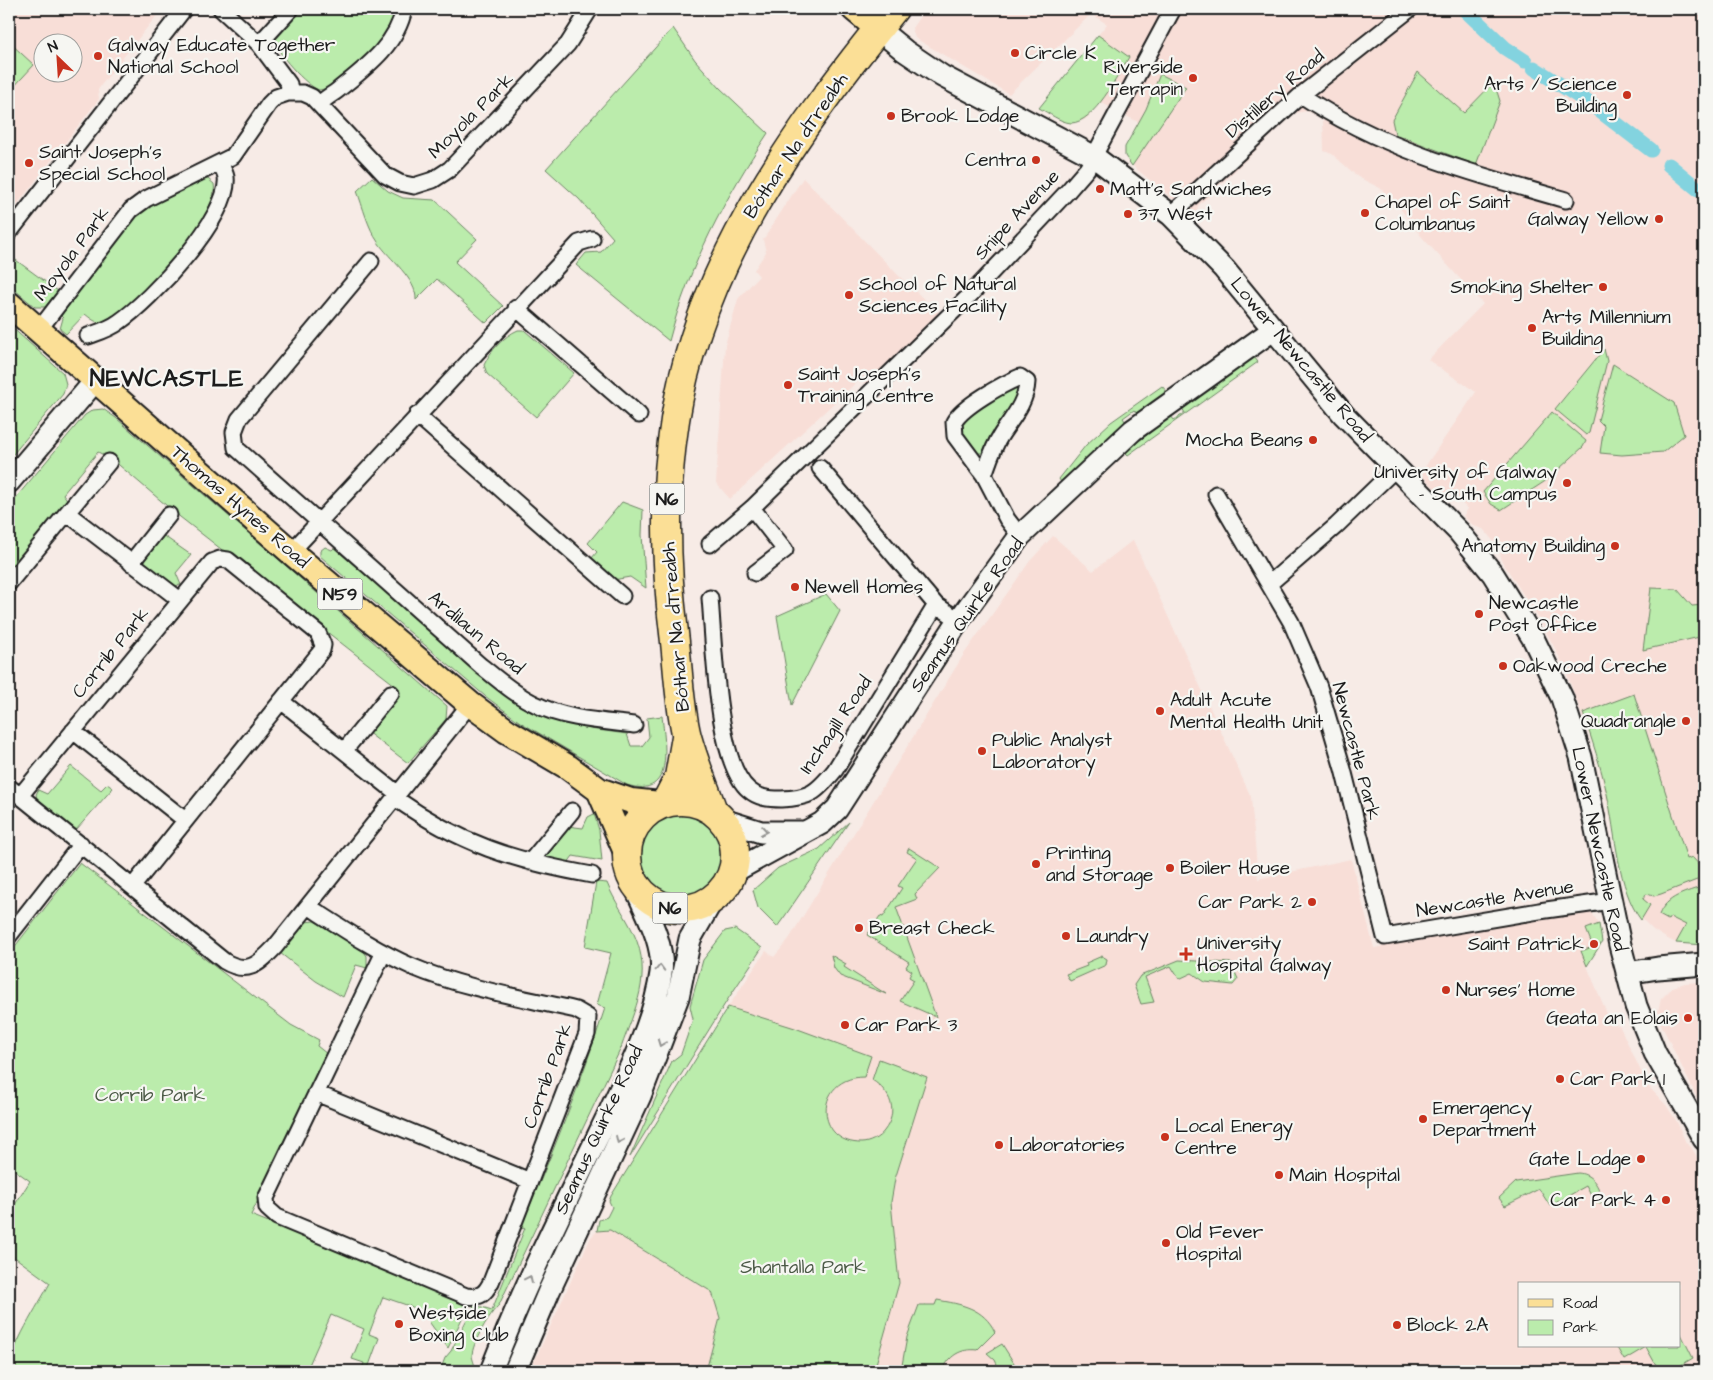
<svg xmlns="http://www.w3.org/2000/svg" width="1713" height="1380" font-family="'Architects Daughter',sans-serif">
<rect width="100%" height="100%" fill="#f7ebe6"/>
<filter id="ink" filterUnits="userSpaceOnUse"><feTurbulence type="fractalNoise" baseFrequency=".02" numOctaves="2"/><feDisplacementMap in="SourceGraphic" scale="10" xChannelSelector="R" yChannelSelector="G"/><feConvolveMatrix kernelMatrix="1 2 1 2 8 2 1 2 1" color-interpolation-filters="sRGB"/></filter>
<g filter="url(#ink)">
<!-- built -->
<path fill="#f8ded7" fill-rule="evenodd" d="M 9,9 L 162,9 L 102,84 L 98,90 L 99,99 L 9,215 ZM 42,42 L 72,42 L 72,72 L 42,72 Z
M 925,9 L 1704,9 L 1704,945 L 1676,943 L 1666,938 L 1653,930 L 1635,912 L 1627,891 L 1597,756 L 1564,666 L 1542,624 L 1500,558 L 1501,550 L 1483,529 L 1474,526 L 1463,516 L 1468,509 L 1449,492 L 1444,497 L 1420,474 L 1476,392 L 1428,360 L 1483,304 L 1421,236 L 1396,203 L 1380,188 L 1358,177 L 1332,154 L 1324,151 L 1323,119 L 1307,111 L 1295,113 L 1198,206 L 1195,217 L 1128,162 L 1124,151 L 1138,122 L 1100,102 L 1089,116 L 1084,120 L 1072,123 L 1065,122 L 1039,108 L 1107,24 L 1091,14 L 1009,94 L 915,38 L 912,28 Z
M 803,178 L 899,276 L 941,315 L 867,385 L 860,379 L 730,499 L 716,483 L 725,345 L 738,299 L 759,276 L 754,270 L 766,252 L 763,240 Z
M 1053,536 L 1093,571 L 1133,540 L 1251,797 L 1258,879 L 1351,859 L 1374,948 L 1519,923 L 1592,913 L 1599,924 L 1602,942 L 1587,966 L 1611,1023 L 1620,1027 L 1648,1086 L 1666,1105 L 1677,1122 L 1686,1143 L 1691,1147 L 1704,1169 L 1704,1371 L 874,1371 L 899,1283 L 891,1203 L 895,1179 L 831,1177 L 794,1028 L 728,1007 L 766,951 L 774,957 L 789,939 L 964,654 L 1030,561 ZM 1519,1284 L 1679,1284 L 1679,1346 L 1519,1346 Z
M 1704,982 L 1704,1112 L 1661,1024 L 1658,1011 L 1661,999 L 1673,987 L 1685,983 Z
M 603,1229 L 610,1230 L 712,1292 L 720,1318 L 706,1371 L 530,1371 L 591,1237 L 597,1231 Z"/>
<!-- green -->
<path fill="#bbecac" stroke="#6c8464" d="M 300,9 L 396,9 C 395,15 394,21 391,27 C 383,44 338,89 319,90 C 308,87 273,51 275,38 C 276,28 293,16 300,9 Z
M 673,28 L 695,60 L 720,88 L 768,133 C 725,198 689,265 669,341 L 576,265 L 586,253 L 601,252 L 613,238 L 579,199 L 546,169 Z
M 1098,35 L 1129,57 C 1118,75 1094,123 1071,123 C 1060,122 1049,113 1039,108 Z
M 9,42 L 34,65 L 10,91 L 9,90 Z
M 1418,72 L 1464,113 L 1494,82 L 1500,101 L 1476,165 L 1395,134 L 1392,120 Z
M 1160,74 L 1186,87 L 1132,166 L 1125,156 L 1125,147 L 1146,109 Z
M 372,177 L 388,191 L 403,198 L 435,200 L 477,239 L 455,262 L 503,306 L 486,323 L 437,279 L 416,300 C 417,279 389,259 378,242 C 368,228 363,207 357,191 Z
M 208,179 L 214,184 C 221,213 130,321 102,323 C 96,323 90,318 85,314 L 66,334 L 60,329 L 63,318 L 61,316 L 133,217 L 142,209 L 201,180 Z
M 9,255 L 58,291 L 45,307 L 35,307 L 9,285 Z
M 9,325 L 63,373 L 66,384 L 63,394 L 9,459 Z
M 518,330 L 524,330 L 574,373 L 536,417 L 487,374 L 484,365 C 490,351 504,336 518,330 Z
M 1604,349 L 1607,361 L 1589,433 L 1586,435 L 1555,409 Z
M 1254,357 L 1258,362 L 1128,455 L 1125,452 L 1171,416 L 1174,420 L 1185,413 L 1182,408 Z
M 1613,364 L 1674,403 L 1684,435 L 1663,452 L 1622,455 L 1600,453 L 1604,426 L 1598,420 Z
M 1017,380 L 1025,386 L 982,453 L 975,453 L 961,435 L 963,415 Z
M 1162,386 L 1168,393 L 1138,415 L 1134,410 L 1123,418 L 1127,424 L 1062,484 L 1059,479 L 1086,445 L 1111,422 Z
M 103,409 L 116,418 L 447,706 L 446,719 L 408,763 L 367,732 L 400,689 L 180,517 L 113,460 L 98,452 L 63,494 L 69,502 L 9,575 L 9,506 L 85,415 L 93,410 Z
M 1552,412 L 1586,441 L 1583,447 L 1547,480 L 1501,510 L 1491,504 L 1483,492 Z
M 622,502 L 643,510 L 642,535 L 646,588 L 630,577 L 613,580 L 591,559 L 597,552 L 588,543 Z
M 161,534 L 191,555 L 176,573 L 181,585 L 173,586 L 140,561 Z
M 325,547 L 332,550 L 334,548 L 475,669 L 542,715 L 590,729 L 627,734 L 631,746 L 642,746 L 649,737 L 647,718 L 662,716 C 665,743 675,800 627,785 L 520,722 L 485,696 L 320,556 L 320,551 Z
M 1651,588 L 1677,589 L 1692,606 L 1704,605 L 1704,636 L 1643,650 Z
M 826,594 L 840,611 L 792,705 L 777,616 Z
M 1634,694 L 1687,859 L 1692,857 L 1704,870 L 1704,877 L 1702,878 L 1661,894 L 1654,896 L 1646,894 L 1643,899 L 1650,905 L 1641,920 C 1617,888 1616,833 1607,794 C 1601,767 1592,740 1583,713 Z
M 71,766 L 101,790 L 107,784 L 113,788 L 76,830 L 38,801 L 36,795 L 38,790 L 47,794 Z
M633 857a46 46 0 1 1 92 0a46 46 0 1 1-92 0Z
M 594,814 L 599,830 L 602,861 L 573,856 L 567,864 L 547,860 L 545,853 L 567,826 L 583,828 L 588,817 Z
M 849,822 L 785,916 L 777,927 L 758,908 L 753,890 L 778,868 L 819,849 Z
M 909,848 L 940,868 L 915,894 L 917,899 L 896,907 L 936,1017 L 900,1001 L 914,980 L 909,977 L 912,971 L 906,967 L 909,962 L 867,935 L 880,916 L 883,917 L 902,888 L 898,886 L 917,858 L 907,852 Z
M 80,863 L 291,1025 L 319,1040 L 317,1046 L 327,1054 L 251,1215 L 465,1301 L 467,1308 L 448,1348 L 430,1323 L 427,1312 L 383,1297 L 369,1334 L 379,1338 L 367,1371 L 361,1371 L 364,1363 L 352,1359 L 364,1329 L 331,1315 L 309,1365 L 324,1371 L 297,1371 L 287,1367 L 285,1371 L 9,1371 C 9,1349 39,1304 50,1283 L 9,1253 L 9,1214 L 30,1181 L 9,1166 L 9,954 Z
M 596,882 L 607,883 C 614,901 626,916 634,934 C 653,976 635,1008 621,1048 L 499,1305 C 490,1313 472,1343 472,1356 C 473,1362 476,1365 474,1371 L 440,1371 L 445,1358 L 451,1351 L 473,1307 L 475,1305 L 492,1310 L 525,1228 L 520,1229 C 551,1157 581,1083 605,1008 L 597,1005 L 611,953 L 585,947 Z
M 1704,886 L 1704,945 L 1676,943 L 1686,925 L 1670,917 L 1668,920 L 1659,915 C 1666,896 1687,892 1704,886 Z
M 314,921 L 363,950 L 367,956 L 367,968 L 356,965 L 343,997 L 316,981 L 280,953 L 305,922 Z
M 1599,924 L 1602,942 L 1587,966 L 1581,951 L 1593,947 L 1586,929 Z
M 735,929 L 762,948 L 728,999 L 630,1157 L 672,1061 L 681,1054 L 693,1019 L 690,1006 L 703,960 L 725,931 Z
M 831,955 L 846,964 L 844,967 L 886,994 L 840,976 L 834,968 Z
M 1102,956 L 1107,959 L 1106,965 L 1070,981 L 1066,974 L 1087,966 L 1086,963 Z
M 1179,960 L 1231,963 L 1238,979 L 1233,985 L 1205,982 L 1192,973 L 1179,979 L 1171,966 L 1145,977 L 1154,1002 L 1141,1004 L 1134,985 L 1140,976 Z
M 728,1007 L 795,1028 L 871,1056 L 864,1077 C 814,1077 814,1143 861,1143 C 869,1143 879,1138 884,1131 C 899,1112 891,1092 872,1080 L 879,1059 L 927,1077 L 895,1179 L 891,1202 L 899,1283 L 874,1371 L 706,1371 L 720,1318 L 712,1292 L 610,1230 L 597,1231 L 599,1220 L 607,1217 L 612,1207 L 609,1201 L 611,1196 Z
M 1578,1173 C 1593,1174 1602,1189 1601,1204 L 1595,1203 L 1586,1186 L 1550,1206 L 1539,1189 L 1505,1206 L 1499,1198 L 1516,1182 Z
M 937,1300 C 961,1304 984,1308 995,1332 L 977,1350 C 961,1348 948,1356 943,1371 L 901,1371 L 907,1337 L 919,1305 L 935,1305 Z
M 1679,1330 L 1693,1358 L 1671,1371 L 1647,1371 L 1656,1365 L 1646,1347 L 1624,1360 L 1616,1346 L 1679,1346 Z
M 1002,1344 L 1019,1371 L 1000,1371 L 995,1360 L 987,1353 Z"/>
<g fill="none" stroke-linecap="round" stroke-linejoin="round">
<!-- canal -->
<path stroke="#83d3df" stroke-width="15" d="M 1464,9 L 1505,48 L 1525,61
M 1534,68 L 1592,105 L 1651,150
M 1669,165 L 1698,189"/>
<!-- street casing -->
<g stroke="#1c1c1c" stroke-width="19">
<path id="street" d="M 221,9 L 259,44 L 289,84 L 288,93 L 303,93 L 312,97 L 385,175 L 400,183 L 414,186 L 433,180 L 450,169 L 568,44 L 590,9
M 259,44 L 291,9
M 1301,95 C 1381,149 1474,174 1566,200
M 320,104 C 325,98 332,95 338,90 C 365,68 397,45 404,9
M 1171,215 L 1301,95 L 1410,9
M 9,233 L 184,9
M 371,261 L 239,419 L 234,432 L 236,448 L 481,666 C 498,679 515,695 535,704 C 564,719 601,721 634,725
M 516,308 L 639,415
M 38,331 L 131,210 L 146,199 L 233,156 L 269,104 L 276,97 L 288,93
M 88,336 C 99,332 110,329 119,322 C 150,301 231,216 226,177 C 225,172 222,167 220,163
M 417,415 L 622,596
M 820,468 L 936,605 L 959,620
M 984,475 L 955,436 L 954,422 C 963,406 1003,384 1020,377 L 1027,382 C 1026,403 1012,418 1001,435 C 993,447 989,461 984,475 L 1007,519 L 1020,536
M 1216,494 L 1291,622 L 1319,687 L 1343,769 L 1385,937 L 1539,911 L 1611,901
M 752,508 L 785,550 L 755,573
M 67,513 L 180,600
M 710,544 L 752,508 L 969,296 L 1067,192 L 1087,169 L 1173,9
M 291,552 L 565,258 L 579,243 L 592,239
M 131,563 L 169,515
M 9,583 L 109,462
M 1269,584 L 1336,526 L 1395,469
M 710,598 C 714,641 716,763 749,790 C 758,798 769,799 781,799 C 810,798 816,793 835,770 L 936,605
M 281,701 L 398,794
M 73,731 L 185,820
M 344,751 L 391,693
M 9,787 L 224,961 C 247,975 258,965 275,947 L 470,704
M 20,796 L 212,562 L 220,559 L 228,560 L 318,633 L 323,645 L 322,650 L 133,886
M 395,798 C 460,844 514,861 592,875
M 530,862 L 572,811
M 308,906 C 342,928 376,951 413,967 C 462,988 524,998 576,1010 L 588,1017 L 587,1034 L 491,1282 C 485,1294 480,1298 466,1296 L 277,1217 L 267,1208 L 266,1198 L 270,1190 L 383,954
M 9,936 L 81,844
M 316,1093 L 530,1181"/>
</g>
<!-- secondary casing -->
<g stroke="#1c1c1c" stroke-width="25">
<path id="secondary" d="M 878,29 L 905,51 L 942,76 L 1093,156 L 1171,215 L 1224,269 L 1344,415 L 1459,532 L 1493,574 L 1534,640 L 1562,698 L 1581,757 L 1620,945 L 1636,1006 L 1655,1053 L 1704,1139
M 9,482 L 95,381
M 723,820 L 761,832 L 801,832
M 733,872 L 822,823 L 837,809 L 959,620 L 1020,536 L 1133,430 L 1273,330
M 1627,973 L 1658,968 L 1704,964
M 491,1371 C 522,1291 560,1214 598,1136 C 620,1089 654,1026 661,973 C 665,943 645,911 634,884
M 515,1371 L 549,1291 L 640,1096 L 678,997 L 690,939 L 713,899"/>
</g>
<!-- primary casing -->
<g stroke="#1c1c1c" stroke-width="28">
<path id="primary" d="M 854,9 L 878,29
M 9,304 L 291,552 L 470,704 L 507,731 L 568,767 L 599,790 L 631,801 L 660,804
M 599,790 L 626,852"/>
</g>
<!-- highway casing -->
<g stroke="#1c1c1c" stroke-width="31">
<path id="highway" d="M627 855a54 54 0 1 1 108 0a54 54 0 1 1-108 0Z
M 666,802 L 679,777 L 686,737
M 713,811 C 704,786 694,762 687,737 C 679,706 678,665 674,633 C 665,562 664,490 675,420 C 699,263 797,129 894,9"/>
</g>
<!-- street -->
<use href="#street" stroke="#f6f6f2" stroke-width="15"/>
<!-- secondary -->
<use href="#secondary" stroke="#f6f6f2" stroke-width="21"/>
<!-- primary -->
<use href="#primary" stroke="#fbdf96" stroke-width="24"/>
<!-- highway -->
<use href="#highway" stroke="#fbdf96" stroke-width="28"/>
</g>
<!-- one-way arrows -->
<defs><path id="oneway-chevron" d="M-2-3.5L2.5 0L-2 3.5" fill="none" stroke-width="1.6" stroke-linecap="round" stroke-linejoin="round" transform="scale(1.25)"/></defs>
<g stroke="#949492">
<use href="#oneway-chevron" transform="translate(764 831) rotate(9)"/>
<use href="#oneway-chevron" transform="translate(660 968) rotate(-88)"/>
<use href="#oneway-chevron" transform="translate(661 1043) rotate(111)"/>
<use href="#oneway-chevron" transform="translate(619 1140) rotate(115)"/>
<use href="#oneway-chevron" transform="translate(529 1279) rotate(-65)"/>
</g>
</g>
<!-- markers -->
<g fill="#c8321e" stroke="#f6f6f2" stroke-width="2">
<circle cx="1015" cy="53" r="5"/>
<circle cx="98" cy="56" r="5"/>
<circle cx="1193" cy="78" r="5"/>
<circle cx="1627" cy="95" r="5"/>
<circle cx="891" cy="116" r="5"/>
<circle cx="1036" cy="160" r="5"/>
<circle cx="29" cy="163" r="5"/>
<circle cx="1100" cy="189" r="5"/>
<circle cx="1365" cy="213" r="5"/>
<circle cx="1128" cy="214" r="5"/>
<circle cx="1659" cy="219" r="5"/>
<circle cx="1603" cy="287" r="5"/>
<circle cx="849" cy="295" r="5"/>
<circle cx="1532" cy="328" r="5"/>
<circle cx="788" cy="385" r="5"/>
<circle cx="1313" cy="440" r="5"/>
<circle cx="1567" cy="483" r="5"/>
<circle cx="1615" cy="546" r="5"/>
<circle cx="795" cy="587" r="5"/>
<circle cx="1479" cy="614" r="5"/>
<circle cx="1503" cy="666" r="5"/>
<circle cx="1160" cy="711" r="5"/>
<circle cx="1686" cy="721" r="5"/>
<circle cx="982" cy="751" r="5"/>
<circle cx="1036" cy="864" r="5"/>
<circle cx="1170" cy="868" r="5"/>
<circle cx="1312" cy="902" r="5"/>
<circle cx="859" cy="928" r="5"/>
<circle cx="1066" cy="936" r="5"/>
<circle cx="1594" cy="944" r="5"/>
<path d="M1183.5 946.5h5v5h5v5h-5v5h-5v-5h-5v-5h5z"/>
<circle cx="1446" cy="990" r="5"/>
<circle cx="1688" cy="1018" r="5"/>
<circle cx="845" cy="1025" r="5"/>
<circle cx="1560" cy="1079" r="5"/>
<circle cx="1423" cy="1119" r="5"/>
<circle cx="1165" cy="1137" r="5"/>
<circle cx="999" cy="1145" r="5"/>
<circle cx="1641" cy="1159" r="5"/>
<circle cx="1279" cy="1175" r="5"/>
<circle cx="1666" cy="1200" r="5"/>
<circle cx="1166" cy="1243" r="5"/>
<circle cx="399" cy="1324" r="5"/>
<circle cx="1397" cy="1325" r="5"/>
</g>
<g text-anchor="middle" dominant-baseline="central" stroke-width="4.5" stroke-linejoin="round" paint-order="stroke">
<!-- shield labels -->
<g fill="#f6f6f2" stroke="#5d5d5c" stroke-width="1">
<rect x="649.5" y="483.5" width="35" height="31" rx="4"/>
<rect x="317.5" y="578.5" width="45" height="31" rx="4"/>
<rect x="652.5" y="892.5" width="35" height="31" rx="4"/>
</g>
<g font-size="18" font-weight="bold" fill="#1c1c1c">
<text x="667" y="499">N6</text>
<text x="340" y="594">N59</text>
<text x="670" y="908">N6</text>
</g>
<!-- poi labels -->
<g font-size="19" fill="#1c1c1c" stroke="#f6f6f2" text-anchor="start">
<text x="108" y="45">Galway Educate Together<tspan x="108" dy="22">National School</tspan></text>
<text x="1025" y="53">Circle K</text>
<text x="1183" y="67" text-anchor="end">Riverside<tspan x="1183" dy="22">Terrapin</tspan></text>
<text x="1617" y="84" text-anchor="end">Arts / Science<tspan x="1617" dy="22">Building</tspan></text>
<text x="901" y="116">Brook Lodge</text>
<text x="39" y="152">Saint Joseph's<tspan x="39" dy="22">Special School</tspan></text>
<text x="1026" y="160" text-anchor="end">Centra</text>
<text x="1110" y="189">Matt's Sandwiches</text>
<text x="1375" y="202">Chapel of Saint<tspan x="1375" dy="22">Columbanus</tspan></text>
<text x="1138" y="214">37 West</text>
<text x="1649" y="219" text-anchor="end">Galway Yellow</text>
<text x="859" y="284">School of Natural<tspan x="859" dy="22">Sciences Facility</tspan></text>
<text x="1593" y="287" text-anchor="end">Smoking Shelter</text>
<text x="1542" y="317">Arts Millennium<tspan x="1542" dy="22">Building</tspan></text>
<text x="798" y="374">Saint Joseph's<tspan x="798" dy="22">Training Centre</tspan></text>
<text x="1303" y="440" text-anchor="end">Mocha Beans</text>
<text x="1557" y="472" text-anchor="end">University of Galway<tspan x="1557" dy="22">- South Campus</tspan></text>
<text x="1605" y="546" text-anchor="end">Anatomy Building</text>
<text x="805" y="587">Newell Homes</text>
<text x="1489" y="603">Newcastle<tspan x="1489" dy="22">Post Office</tspan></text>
<text x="1513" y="666">Oakwood Creche</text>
<text x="1170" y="700">Adult Acute<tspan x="1170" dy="22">Mental Health Unit</tspan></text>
<text x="1676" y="721" text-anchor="end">Quadrangle</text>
<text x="992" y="740">Public Analyst<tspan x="992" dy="22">Laboratory</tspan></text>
<text x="1046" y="853">Printing<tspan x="1046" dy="22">and Storage</tspan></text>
<text x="1180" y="868">Boiler House</text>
<text x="1302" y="902" text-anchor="end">Car Park 2</text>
<text x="869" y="928">Breast Check</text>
<text x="1076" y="936">Laundry</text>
<text x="1197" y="943">University<tspan x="1197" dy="22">Hospital Galway</tspan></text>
<text x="1584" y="944" text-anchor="end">Saint Patrick</text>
<text x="1456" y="990">Nurses' Home</text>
<text x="1678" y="1018" text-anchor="end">Geata an Eolais</text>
<text x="855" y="1025">Car Park 3</text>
<text x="1570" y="1079">Car Park 1</text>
<text x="1433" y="1108">Emergency<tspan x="1433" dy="22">Department</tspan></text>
<text x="1175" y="1126">Local Energy<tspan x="1175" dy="22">Centre</tspan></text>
<text x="1009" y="1145">Laboratories</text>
<text x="1631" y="1159" text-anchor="end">Gate Lodge</text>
<text x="1289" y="1175">Main Hospital</text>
<text x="1656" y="1200" text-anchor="end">Car Park 4</text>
<text x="1176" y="1232">Old Fever<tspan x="1176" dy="22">Hospital</tspan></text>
<text x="409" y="1313">Westside<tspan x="409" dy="22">Boxing Club</tspan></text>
<text x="1407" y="1325">Block 2A</text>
</g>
<!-- street labels -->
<g font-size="19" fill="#1c1c1c" stroke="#f6f6f2">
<text transform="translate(1275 94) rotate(-41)">Distillery Road</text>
<text transform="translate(471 116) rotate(-45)">Moyola Park</text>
<text transform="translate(796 146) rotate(-56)">Bóthar Na dTreabh</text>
<text transform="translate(1017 215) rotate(-47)">Snipe Avenue</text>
<text transform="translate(72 254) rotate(-53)">Moyola Park</text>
<text transform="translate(1301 360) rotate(50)">Lower Newcastle Road</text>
<text transform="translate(240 507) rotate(41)">Thomas Hynes Road</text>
<text transform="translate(967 615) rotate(-55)">Seamus Quirke Road</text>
<text transform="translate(676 627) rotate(-95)">Bóthar Na dTreabh</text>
<text transform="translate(476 633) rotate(40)">Ardilaun Road</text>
<text transform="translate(111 653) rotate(-51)">Corrib Park</text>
<text transform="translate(836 725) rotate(-56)">Inchagill Road</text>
<text transform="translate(1356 751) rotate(75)">Newcastle Park</text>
<text transform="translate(1599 849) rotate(78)">Lower Newcastle Road</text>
<text transform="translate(1495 899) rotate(-9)">Newcastle Avenue</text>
<text transform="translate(548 1076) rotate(-70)">Corrib Park</text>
<text transform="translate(599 1130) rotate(-65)">Seamus Quirke Road</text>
</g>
<!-- park labels -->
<g font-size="19" fill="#4c5a47" stroke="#f6f6f2">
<text x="150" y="1095">Corrib Park</text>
<text x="803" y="1267">Shantalla Park</text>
</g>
<!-- district labels -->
<g font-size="24" font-weight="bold" letter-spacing="1" fill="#1c1c1c" stroke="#f6f6f2">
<text x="167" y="379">NEWCASTLE</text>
</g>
</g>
<!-- margin -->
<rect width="1713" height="1380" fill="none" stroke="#f6f6f2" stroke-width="30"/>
<rect x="15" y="15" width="1683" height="1350" fill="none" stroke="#1c1c1c" stroke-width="2" filter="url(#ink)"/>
<!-- legend -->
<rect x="1518" y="1282" width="162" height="65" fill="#f6f6f2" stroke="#9f9f9c"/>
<rect x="1528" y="1299" width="25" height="8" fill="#fbdf96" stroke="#9f9f9c"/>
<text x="1563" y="1308" font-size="15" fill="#1c1c1c">Road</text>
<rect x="1528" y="1320" width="25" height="15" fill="#bbecac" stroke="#9f9f9c"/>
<text x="1563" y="1332" font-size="15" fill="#1c1c1c">Park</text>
<!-- north arrow -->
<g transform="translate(58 58) rotate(335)"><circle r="24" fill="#f6f6f2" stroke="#9f9f9c"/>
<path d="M0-4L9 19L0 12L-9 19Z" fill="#c8321e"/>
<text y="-8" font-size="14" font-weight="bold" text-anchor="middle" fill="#1c1c1c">N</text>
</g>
</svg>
